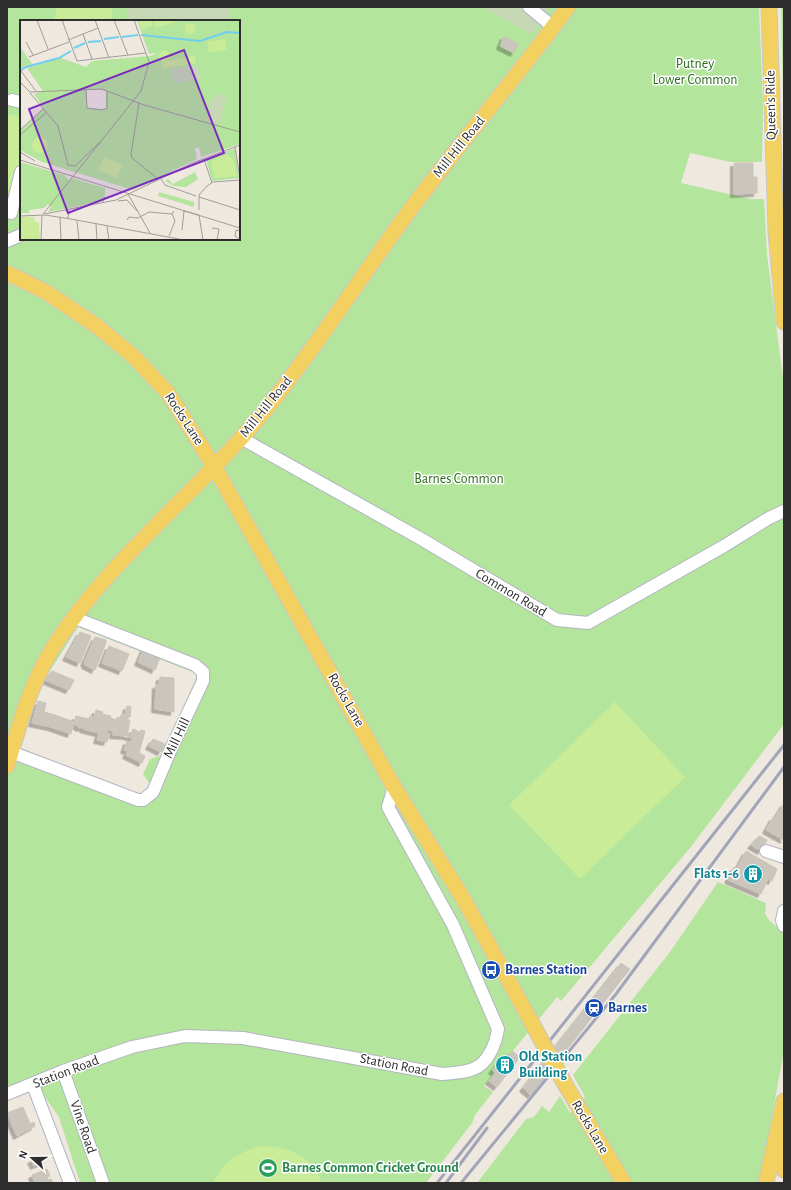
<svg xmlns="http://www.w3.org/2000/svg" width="791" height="1190" font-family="'Alegreya Sans',sans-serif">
<defs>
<filter id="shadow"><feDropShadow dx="-3.5" dy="3.5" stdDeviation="0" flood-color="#0004"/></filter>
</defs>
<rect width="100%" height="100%" fill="#eee8df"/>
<!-- green -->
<path fill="#b4e59c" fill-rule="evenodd" d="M 7,7 L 759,7 L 763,105 L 762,162 L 730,162 L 690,153 L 681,183 L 750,199 L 764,199 L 767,255 L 784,386 L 784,724 L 690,848 L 561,1001 L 557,997 L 484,1086 L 493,1092 L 475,1115 L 472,1123 L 426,1183 L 80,1183 L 59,1117 L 33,1080 L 7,1086 ZM 21,21 L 239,21 L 239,239 L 21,239 ZM 78,627 L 198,674 L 163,755 L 150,759 L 143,774 L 150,784 L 148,790 L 140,796 L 21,748 L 39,688 Z
M 781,7 L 784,7 L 784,135 Z
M 718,882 L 766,903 L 765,914 L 769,920 L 784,933 L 784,1050 L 760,1183 L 477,1183 L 526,1119 L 534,1117 L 542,1106 L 549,1112 L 560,1096 L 570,1113 L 585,1097 L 573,1075 L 670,952 Z"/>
<!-- cemetery -->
<path fill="#c7d8b6" d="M 129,7 L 231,7 L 227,21 L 126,21 Z
M 482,7 L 550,7 L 532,34 Z"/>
<!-- pitch -->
<path fill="#c8ec97" d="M 57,7 L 113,7 L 111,21 L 54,21 Z
M 7,114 L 21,117 L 21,156 L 11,200 L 7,199 Z
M 615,702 L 685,777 L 580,879 L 509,805 Z
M 261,1146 C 288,1146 313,1156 322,1183 L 213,1183 C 223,1161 239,1152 261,1146 Z"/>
<!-- building -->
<path fill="#cac6bd" stroke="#cac4b8" filter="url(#shadow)" d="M 504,36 L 518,44 L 514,53 L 500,46 Z
M 734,163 L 753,163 L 753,177 L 757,177 L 757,193 L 734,194 Z
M 80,632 L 91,636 L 80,663 L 66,657 Z
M 95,637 L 106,640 L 106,643 L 95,670 L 85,665 L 86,663 L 84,663 Z
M 109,646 L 129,654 L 122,671 L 102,663 Z
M 144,648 L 152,651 L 149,657 L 152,658 L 155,652 L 161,655 L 155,670 L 138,662 Z
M 52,671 L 74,680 L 69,690 L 45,680 Z
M 160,677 L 174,678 L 174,712 L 155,709 L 156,685 L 159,685 Z
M 38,701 L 46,703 L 44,712 L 55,715 L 51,727 L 32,723 Z
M 127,706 L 131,707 L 130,717 L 128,717 L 128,720 L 130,720 L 127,736 L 113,735 L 113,732 L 108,729 L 110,718 L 117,720 L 117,717 L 120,718 L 121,715 L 125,715 Z
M 96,710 L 103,712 L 102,714 L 111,716 L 107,733 L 110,734 L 107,742 L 97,740 L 102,724 L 93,721 Z
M 55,715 L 74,722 L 71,734 L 51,727 Z
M 76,716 L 89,719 L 90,716 L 94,717 L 93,721 L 102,724 L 99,733 L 83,729 L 83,727 L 79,728 L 78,726 L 74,724 Z
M 133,729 L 140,732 L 141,730 L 145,731 L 139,753 L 145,756 L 142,763 L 126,755 L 128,751 L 124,750 L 127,741 L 131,743 L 132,738 L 127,736 L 128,734 L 131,735 Z
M 153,739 L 165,744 L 161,752 L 149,746 Z
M 784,803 L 784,840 L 766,830 L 773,817 L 775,818 Z
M 759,836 L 767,840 L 761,851 L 751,845 Z
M 746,851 L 777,869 L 772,881 L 768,879 L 761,894 L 728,880 L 734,867 L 737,868 Z
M 621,963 L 630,969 L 531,1095 L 523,1088 Z
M 512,1051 L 520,1057 L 497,1087 L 489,1081 L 495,1073 L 492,1070 L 502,1057 L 505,1060 Z
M 23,1107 L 30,1124 L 34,1122 L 35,1126 L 17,1136 L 7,1113 Z
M 41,1156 L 44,1162 L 34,1166 L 31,1160 Z
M 47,1169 L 50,1176 L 47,1177 L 48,1180 L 51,1179 L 53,1183 L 35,1183 L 32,1175 Z"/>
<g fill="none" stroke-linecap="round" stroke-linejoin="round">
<!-- minor casing -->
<g stroke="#b3b5c0" stroke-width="14">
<path id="minor" d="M 529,7 L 553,27
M 12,100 L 21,102
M 11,213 L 21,172
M 7,241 L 21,235
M 241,438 L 423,540 L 557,620 L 588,623 L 724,546 L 769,518 L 784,511
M 11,752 L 138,800 L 143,800 L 153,792 L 170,751 L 203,681 L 203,672 L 195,665 L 75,618
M 766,851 L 784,857
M 784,911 L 782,920 L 784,926
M 63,1071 L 103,1183
M 33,1085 L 70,1183
M 7,1094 L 63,1071 L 132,1047 L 185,1036 L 243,1038 L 442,1074 C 452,1073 464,1073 473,1069 C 488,1064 496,1043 498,1029 L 453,925 L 388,807 L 394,787"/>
</g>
<!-- major casing -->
<g stroke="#c8c8c8" stroke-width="17">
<path id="major" d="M 769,7 L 776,232 L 784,322
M 7,273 L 46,292 L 98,327 L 134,357 L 168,393 L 215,468 L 394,787 L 464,900 L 533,1025
M 7,766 C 19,725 31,682 54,646 C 112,556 200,491 267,408 C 317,346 360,278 407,214 C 459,144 516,78 568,7
M 566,1086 L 624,1183
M 780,1142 L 781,1161 L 784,1170
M 766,1183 L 784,1101"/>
</g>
<!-- minor -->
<use href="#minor" stroke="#fff" stroke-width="12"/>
<!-- major -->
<use href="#major" stroke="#f3d160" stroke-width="15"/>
<!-- rail -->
<path stroke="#a1a5b7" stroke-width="3" d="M 437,1183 L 784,745
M 446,1183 L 487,1128
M 461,1183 L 616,994 L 784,767"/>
<!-- major-bridge casing -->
<g stroke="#c8c8c8" stroke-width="17" stroke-linecap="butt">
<path id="major-bridge" d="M 533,1025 L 566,1086"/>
</g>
<!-- major-bridge -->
<use href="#major-bridge" stroke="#f3d160" stroke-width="15"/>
</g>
<!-- icons -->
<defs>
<g id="building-disc" transform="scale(1)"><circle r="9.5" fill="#0f9aa8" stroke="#fff"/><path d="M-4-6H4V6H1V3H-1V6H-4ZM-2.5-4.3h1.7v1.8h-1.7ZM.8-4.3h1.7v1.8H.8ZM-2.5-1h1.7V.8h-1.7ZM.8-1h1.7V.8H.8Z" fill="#fff"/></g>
<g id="bus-disc" transform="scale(1)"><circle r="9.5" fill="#1a4fb4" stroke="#fff"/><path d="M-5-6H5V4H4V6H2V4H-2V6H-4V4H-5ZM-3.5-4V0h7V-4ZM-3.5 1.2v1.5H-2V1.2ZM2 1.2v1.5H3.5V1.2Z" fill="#fff"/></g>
<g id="station-disc" transform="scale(1)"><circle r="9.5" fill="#1a4fb4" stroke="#fff"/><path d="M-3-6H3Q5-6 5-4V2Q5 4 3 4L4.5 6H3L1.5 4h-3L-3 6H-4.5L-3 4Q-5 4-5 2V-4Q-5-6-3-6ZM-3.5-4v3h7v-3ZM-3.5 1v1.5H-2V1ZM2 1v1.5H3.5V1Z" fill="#fff"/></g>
<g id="stadium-disc" transform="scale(1)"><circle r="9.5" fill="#2e9e5b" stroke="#fff"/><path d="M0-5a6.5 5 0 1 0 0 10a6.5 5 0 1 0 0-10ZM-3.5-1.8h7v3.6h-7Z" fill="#fff"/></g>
</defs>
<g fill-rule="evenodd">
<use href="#building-disc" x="753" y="874"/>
<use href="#bus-disc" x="491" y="970"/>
<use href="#station-disc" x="594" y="1008"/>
<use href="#building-disc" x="505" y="1065"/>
<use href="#stadium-disc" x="268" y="1168"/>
</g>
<g text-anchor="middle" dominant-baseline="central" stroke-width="3" stroke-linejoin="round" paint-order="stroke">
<!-- park labels -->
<g font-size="14" fill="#2b6c1a" stroke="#fff">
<text x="695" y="64">Putney<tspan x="695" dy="16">Lower Common</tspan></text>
<text x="459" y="479">Barnes Common</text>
</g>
<!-- street labels -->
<g font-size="14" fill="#2d2d2d" stroke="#fff">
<text transform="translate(771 105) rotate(-91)">Queen's Ride</text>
<text transform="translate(459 147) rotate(-51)">Mill Hill Road</text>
<text transform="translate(266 407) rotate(-51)">Mill Hill Road</text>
<text transform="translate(184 419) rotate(57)">Rocks Lane</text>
<text transform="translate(511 593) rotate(31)">Common Road</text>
<text transform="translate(346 700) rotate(60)">Rocks Lane</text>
<text transform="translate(177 738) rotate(-64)">Mill Hill</text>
<text transform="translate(394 1065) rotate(11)">Station Road</text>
<text transform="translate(66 1072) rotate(-21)">Station Road</text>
<text transform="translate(83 1127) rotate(71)">Vine Road</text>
<text transform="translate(590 1127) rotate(59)">Rocks Lane</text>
</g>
<!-- culture labels -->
<g font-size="14" font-weight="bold" fill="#0d838f" stroke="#fff" text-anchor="end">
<text x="739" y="874">Flats 1-6</text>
<text x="519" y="1057" text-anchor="start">Old Station<tspan x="519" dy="16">Building</tspan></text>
</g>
<!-- transit labels -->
<g font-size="14" font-weight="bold" fill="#164399" stroke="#fff" text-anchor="start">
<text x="505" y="970">Barnes Station</text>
<text x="608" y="1008">Barnes</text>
</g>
<!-- leisure labels -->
<g font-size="14" font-weight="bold" fill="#27864d" stroke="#fff" text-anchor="start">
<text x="282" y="1168">Barnes Common Cricket Ground</text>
</g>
</g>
<!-- overview -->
<g transform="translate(20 20)">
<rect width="220" height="220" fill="#eee8df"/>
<path d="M 117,0 L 220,0 L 220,124 L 181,137 L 179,128 L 175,128 L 177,139 L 113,170 L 22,142 L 0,130 L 0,111 L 24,88 L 14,74 L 23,71 L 7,48 L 41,38 L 66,47 L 72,41 L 130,36 L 137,33 L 129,34 ZM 76,69 L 86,71 L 86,89 L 67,88 L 67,70 ZM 0,27 L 13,45 L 5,46 L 0,52 ZM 215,128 L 219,158 L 192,161 L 186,139 ZM 0,142 L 44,155 L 50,161 L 52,158 L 85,168 L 85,175 L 79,182 L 28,192 L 31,187 L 28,184 L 24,188 L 9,190 L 9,193 L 0,193 ZM 175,152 L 178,159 L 166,167 L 154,166 L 145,161 L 148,159 L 153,164 ZM 139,172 L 174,182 L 174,187 L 138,176 Z" fill="#b4e59c" fill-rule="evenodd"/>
<path d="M 178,45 L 181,59 L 153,63 L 152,49 ZM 200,74 L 206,76 L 200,104 L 187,101 L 190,81 Z" fill="#c7d8b6"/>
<path d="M 118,0 L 131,0 L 133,5 L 122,10 ZM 133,0 L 155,0 L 155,2 L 136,8 ZM164.5 9a5.5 5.5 0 1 1 11 0a5.5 5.5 0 1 1-11 0ZM 205,19 L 207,30 L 189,32 L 187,22 ZM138.5 36a5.5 5.5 0 1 1 11 0a5.5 5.5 0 1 1-11 0ZM 175,36 L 176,43 L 142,49 L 141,42 ZM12 125a8 8 0 1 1 16 0a8 8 0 1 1-16 0ZM 207,134 L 214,140 L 217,156 L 194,158 L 191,141 ZM 84,137 L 103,145 L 97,158 L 78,150 ZM 0,197 L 14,197 L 15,202 L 19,202 L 20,220 L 0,220 Z" fill="#c8ec97"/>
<path fill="none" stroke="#72cef0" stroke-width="2" d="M 121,15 L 180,21 L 207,12 L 220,13M 102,17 L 118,15M 84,19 L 99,17M 68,22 L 81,21M 54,28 L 65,23M 0,51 L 6,47 L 39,38 L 51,31"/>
<path fill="none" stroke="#a19d98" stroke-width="1" d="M 17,0 L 28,29M 42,0 L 57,41 L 126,33M 75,0 L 89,38M 94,0 L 108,35M 63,14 L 72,39M 48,20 L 78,8M 6,22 L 13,35M 9,37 L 49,22M 1,51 L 16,71M 0,62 L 10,72 L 82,69 L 124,85 L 220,112M 66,70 L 67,88 L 82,90 L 87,88 L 87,71M 10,73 L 38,106 L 48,145 L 55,146 L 81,121M 119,83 L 111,134 L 112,138 L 138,159M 0,110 L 24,88M 0,115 L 27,92M 215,127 L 220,158M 0,132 L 15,141M 184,139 L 192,163M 0,140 L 220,208M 141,159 L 145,165 L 176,176M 108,174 L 130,213M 179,177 L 220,190M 98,181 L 107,180 L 117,191M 83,183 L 83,178 L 93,176M 45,190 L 96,180 L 173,143 L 220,125M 179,190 L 179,175 L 187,166 L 193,162 L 220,160M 23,194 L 121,71 L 129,42 L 114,0M 24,194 L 45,190 L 49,192 L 48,198M 0,196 L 25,195 L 51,199 L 164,220M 40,197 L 41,220M 107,200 L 109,197 L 118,198 L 129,192 L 152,194M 57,201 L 59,220M 76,204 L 77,220M 87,206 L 89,220M 192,208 L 199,209 L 197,220M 162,210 L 164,191 L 179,195 L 183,220M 220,211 L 216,210 L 215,216 L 220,220M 149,216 L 155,201 L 152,194 L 154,191M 21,220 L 22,195"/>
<path fill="#7b2cbf" fill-opacity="0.15" stroke="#7b2cbf" stroke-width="2" d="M 164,30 L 204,133 L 48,193 L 9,89 Z"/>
<rect width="220" height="220" fill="none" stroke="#2d2d2d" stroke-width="2"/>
</g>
<!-- border -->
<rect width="791" height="1190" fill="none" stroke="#2d2d2d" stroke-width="16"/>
<!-- north arrow -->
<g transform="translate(32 1158) rotate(291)" stroke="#ffffff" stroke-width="3" paint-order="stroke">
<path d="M0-3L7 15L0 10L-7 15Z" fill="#2d2d2d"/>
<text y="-6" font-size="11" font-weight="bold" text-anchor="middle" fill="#2d2d2d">N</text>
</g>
</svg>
